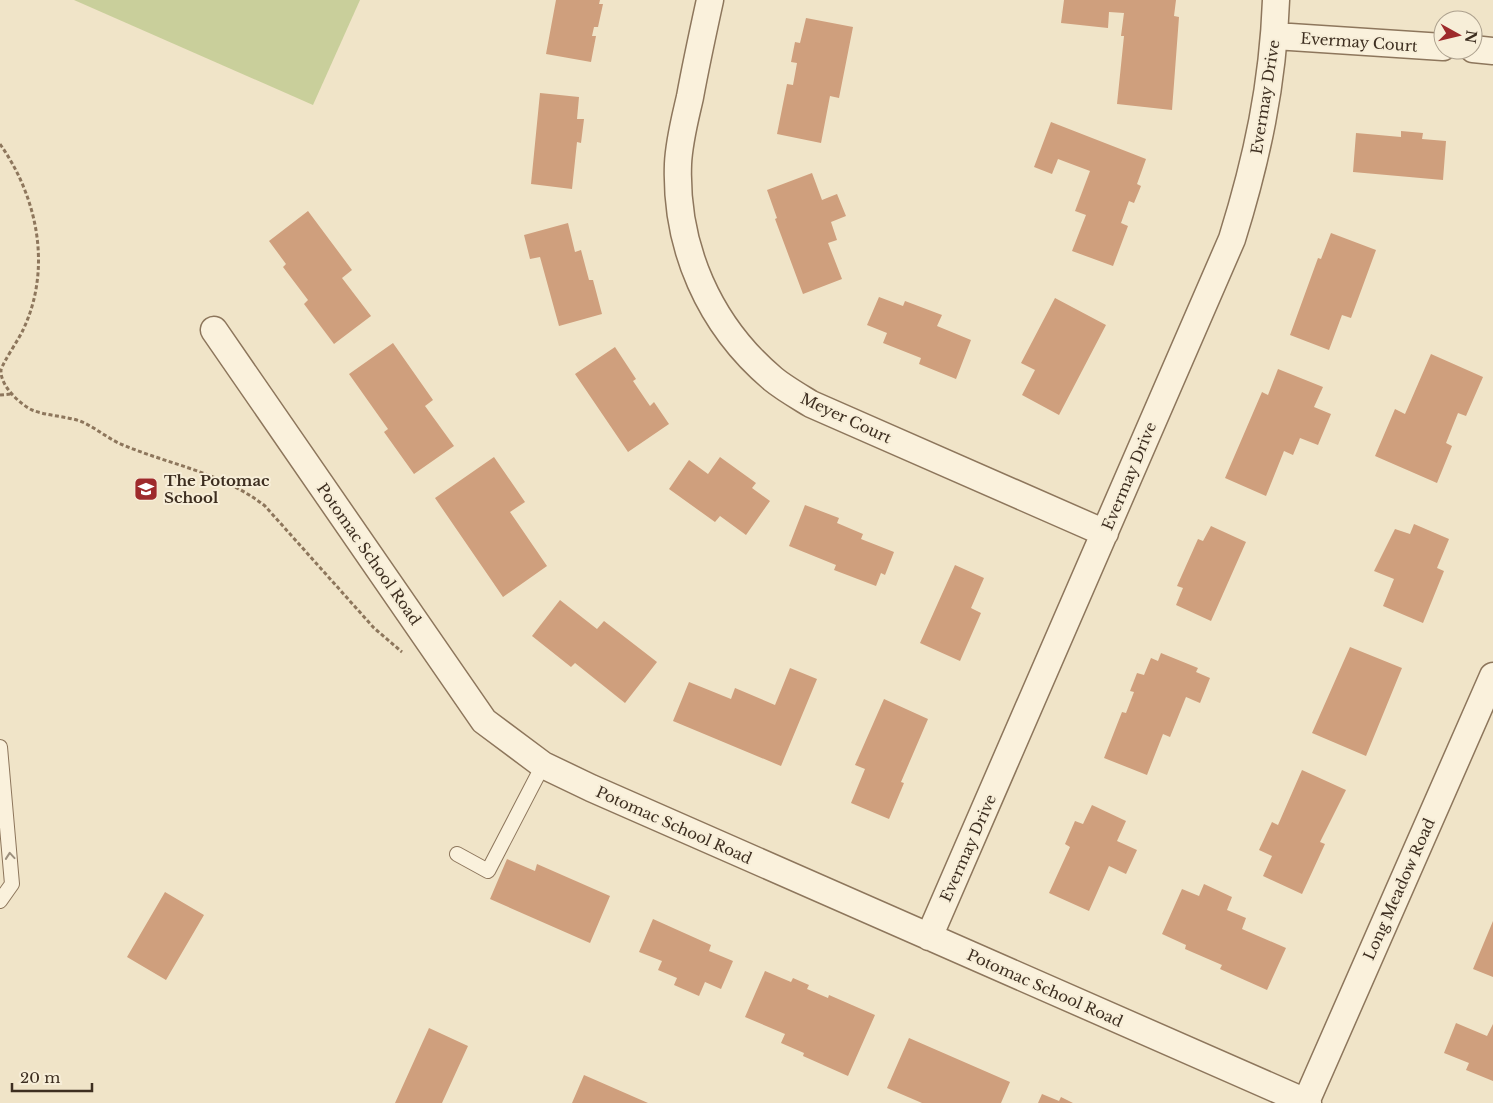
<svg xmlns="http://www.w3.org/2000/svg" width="1493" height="1103" font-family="'Libre Baskerville',serif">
<rect width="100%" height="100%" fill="#f0e4c8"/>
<!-- green -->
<path fill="#c9cf9b" d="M 74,0 L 360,0 L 313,105 Z"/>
<!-- building -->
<path fill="#cf9f7d" d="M 556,0 L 600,0 L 599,4 L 603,4 L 598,27 L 594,27 L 592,36 L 596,36 L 591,62 L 546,54 Z
M 1064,0 L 1176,0 L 1174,16 L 1179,17 L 1172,110 L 1117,104 L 1124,36 L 1121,36 L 1124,13 L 1109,12 L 1108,28 L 1061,23 Z
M 806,18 L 853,27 L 839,98 L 830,96 L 821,143 L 777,134 L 787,84 L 793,85 L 797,63 L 791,62 L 795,42 L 800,43 Z
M 540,93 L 579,97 L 577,119 L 584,119 L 581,143 L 577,142 L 572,189 L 531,184 Z
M 1051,122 L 1146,159 L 1137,184 L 1141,186 L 1134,203 L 1129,201 L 1121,223 L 1128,226 L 1113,266 L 1072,251 L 1086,215 L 1075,211 L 1090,171 L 1058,159 L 1052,174 L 1034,167 Z
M 1401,131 L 1423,133 L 1422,139 L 1446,141 L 1443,180 L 1353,172 L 1356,133 L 1401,137 Z
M 812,173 L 822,200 L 837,194 L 846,216 L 831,222 L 837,240 L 828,243 L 842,279 L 803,294 L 775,219 L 777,218 L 767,190 Z
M 308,211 L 352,270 L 342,278 L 371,316 L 334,344 L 304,304 L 308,300 L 283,267 L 286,264 L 269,241 Z
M 568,223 L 575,252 L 581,250 L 589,280 L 593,280 L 602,314 L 559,326 L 540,257 L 530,259 L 524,235 Z
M 1331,233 L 1376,250 L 1351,318 L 1342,315 L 1329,350 L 1290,335 L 1318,258 L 1321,259 Z
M 879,297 L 903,306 L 905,301 L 942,315 L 937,326 L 971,340 L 956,379 L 919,364 L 921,358 L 883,343 L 887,333 L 867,325 Z
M 1055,298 L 1106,325 L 1059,415 L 1022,395 L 1035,370 L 1021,363 Z
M 393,343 L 433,400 L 425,406 L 454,446 L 414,474 L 384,432 L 388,429 L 349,374 Z
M 615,347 L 636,379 L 633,381 L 650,406 L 654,402 L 669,424 L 628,452 L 575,374 Z
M 1431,354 L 1483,377 L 1466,416 L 1458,413 L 1446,443 L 1452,446 L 1437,483 L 1375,456 L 1395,409 L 1405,414 Z
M 1278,369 L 1323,387 L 1314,407 L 1331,414 L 1318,445 L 1300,438 L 1293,455 L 1284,451 L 1266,496 L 1225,478 L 1262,392 L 1268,395 Z
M 494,457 L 525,502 L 510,512 L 547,566 L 503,597 L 435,498 Z
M 720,457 L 756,483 L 752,488 L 770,501 L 746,535 L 720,516 L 715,522 L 669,489 L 689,460 L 708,474 Z
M 805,505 L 839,518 L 837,523 L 863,534 L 861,539 L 894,552 L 885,575 L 881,573 L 876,586 L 834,570 L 836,565 L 789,546 Z
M 1414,524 L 1449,539 L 1437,568 L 1444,571 L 1423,623 L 1383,606 L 1394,579 L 1374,571 L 1395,529 L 1410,534 Z
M 1211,526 L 1246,542 L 1211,621 L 1176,605 L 1183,588 L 1177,586 L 1198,539 L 1203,541 Z
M 955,565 L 984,578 L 971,608 L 981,613 L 960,661 L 920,643 Z
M 560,600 L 597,629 L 604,621 L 657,662 L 625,703 L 575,663 L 571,667 L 532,636 Z
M 1350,647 L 1402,668 L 1366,756 L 1312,733 Z
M 1161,653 L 1198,668 L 1196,672 L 1210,678 L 1200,703 L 1186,697 L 1170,737 L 1163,734 L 1147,775 L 1104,758 L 1122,712 L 1126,713 L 1134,692 L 1130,691 L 1137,673 L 1144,675 L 1151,658 L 1158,661 Z
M 790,668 L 817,679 L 781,766 L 673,721 L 689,682 L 731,699 L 735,688 L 775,705 Z
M 884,699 L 928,719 L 901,782 L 904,783 L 889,819 L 851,803 L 865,769 L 855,765 Z
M 1302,770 L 1346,790 L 1320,842 L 1325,844 L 1302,894 L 1263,876 L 1272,856 L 1259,850 L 1272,822 L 1278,825 Z
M 1092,805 L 1126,821 L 1117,841 L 1137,850 L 1126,874 L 1109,866 L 1089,911 L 1049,893 L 1070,847 L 1065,844 L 1075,821 L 1083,824 Z
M 507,859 L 535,871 L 537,864 L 610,896 L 590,943 L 490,899 Z
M 1204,884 L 1232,897 L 1227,910 L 1246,918 L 1242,929 L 1286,948 L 1267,990 L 1220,969 L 1222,965 L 1185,949 L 1186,945 L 1162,934 L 1182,889 L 1199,896 Z
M 165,892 L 204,915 L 166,980 L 127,957 Z
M 653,919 L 711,945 L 709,951 L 733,961 L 721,989 L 705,982 L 699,996 L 674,985 L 677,978 L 658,970 L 662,961 L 639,952 Z
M 1493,921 L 1493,977 L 1473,969 Z
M 765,971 L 791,982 L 793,978 L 809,985 L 807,989 L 828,998 L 829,995 L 875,1015 L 848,1076 L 803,1056 L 804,1053 L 781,1043 L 785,1034 L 745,1017 Z
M 1456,1023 L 1487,1036 L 1493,1024 L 1493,1081 L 1466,1070 L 1469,1063 L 1444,1053 Z
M 429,1028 L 468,1046 L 442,1103 L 395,1103 Z
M 909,1038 L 1010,1082 L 1001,1103 L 922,1103 L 887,1088 Z
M 584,1075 L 648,1103 L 572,1103 Z
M 1042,1094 L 1059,1101 L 1061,1097 L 1073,1103 L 1038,1103 Z"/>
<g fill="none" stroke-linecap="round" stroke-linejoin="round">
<!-- lane casing -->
<g stroke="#8d765c" stroke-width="16">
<path id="lane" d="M 0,747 L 12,884 L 0,901
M 457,854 L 488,871 L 543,765"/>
</g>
<!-- street casing -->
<g stroke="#8d765c" stroke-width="29">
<path id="street" d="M 710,0 C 703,32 696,64 690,97 C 685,119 679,141 678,164 C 675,247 709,325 773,379 C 784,388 798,396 811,404 L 1105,533
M 1275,36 L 1443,47
M 1473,49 L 1493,51
M 214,330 L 484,721 L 543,765 L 591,788 L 1308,1103
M 929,937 L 1232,239 C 1257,159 1273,84 1276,0
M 1306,1102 L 1493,676"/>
</g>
<!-- path -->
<path stroke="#8d765c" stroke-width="3" stroke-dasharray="4 2.5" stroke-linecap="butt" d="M 0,144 C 38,198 52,269 23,330 C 19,339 3,362 1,370 C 0,386 20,404 32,410 C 47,416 65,416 80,421 C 95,427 108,439 123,445 C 171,465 223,473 265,506 L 374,628 L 402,652
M 0,395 L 11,394"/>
<!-- lane -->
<use href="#lane" stroke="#faf1dc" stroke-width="14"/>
<!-- street -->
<use href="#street" stroke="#faf1dc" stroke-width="26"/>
</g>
<!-- one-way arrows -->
<defs><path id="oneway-chevron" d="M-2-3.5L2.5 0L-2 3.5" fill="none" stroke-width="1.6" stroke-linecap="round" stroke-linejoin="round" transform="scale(1.25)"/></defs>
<use stroke="#9c907e" href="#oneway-chevron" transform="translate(10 856) rotate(-95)"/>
<!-- icons -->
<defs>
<g id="school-square" transform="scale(1.25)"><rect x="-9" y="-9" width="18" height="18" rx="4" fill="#9e2a2b" stroke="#f7eed8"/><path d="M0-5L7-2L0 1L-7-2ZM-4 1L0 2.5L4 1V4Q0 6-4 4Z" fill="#fff"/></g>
</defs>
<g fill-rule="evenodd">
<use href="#school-square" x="146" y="489"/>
</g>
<g text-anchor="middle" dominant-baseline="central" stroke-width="4" stroke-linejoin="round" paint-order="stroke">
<!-- street labels -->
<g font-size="15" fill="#3d2e20" stroke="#f7eed8">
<text transform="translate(1359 42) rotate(4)">Evermay Court</text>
<text transform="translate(1265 97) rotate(-81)">Evermay Drive</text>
<text transform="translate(846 418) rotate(25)">Meyer Court</text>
<text transform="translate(1129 476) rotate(-67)">Evermay Drive</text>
<text transform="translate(369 554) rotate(55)">Potomac School Road</text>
<text transform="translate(674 825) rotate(24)">Potomac School Road</text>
<text transform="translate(968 848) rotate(-66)">Evermay Drive</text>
<text transform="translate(1399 889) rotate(-66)">Long Meadow Road</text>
<text transform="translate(1045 988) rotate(24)">Potomac School Road</text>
</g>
<!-- poi labels -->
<g font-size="15" font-weight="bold" fill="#3d2e20" stroke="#f7eed8" text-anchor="start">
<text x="164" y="480">The Potomac<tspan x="164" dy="17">School</tspan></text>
</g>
</g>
<!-- north arrow -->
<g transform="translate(1458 35) rotate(98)"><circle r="24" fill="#f7eed8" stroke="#ada18e"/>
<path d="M0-4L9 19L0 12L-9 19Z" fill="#9e2a2b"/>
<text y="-8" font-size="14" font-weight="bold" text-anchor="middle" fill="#3d2e20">N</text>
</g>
<!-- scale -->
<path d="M12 1083v8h80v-8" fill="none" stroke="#3d2e20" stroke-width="2.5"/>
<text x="20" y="1083" font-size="15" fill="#3d2e20" stroke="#f7eed8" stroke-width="4" paint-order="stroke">20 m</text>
</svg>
